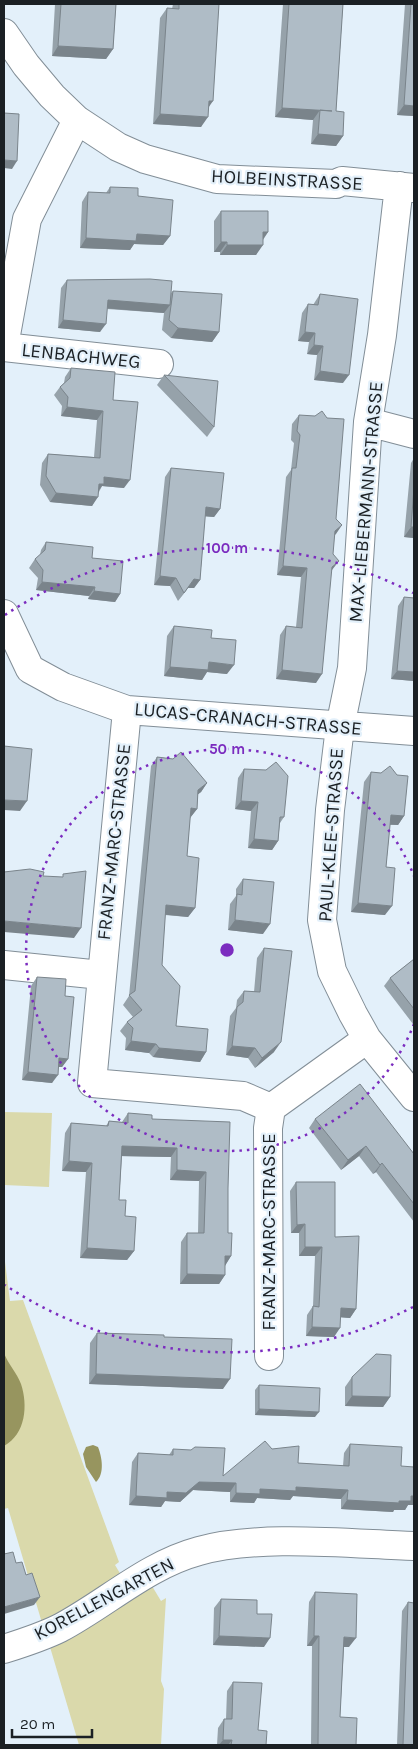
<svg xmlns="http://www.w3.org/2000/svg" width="418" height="1749" font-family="Karla,sans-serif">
<rect width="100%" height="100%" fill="#e3f0fa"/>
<!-- green -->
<path fill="#dad9ab" d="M 4,1112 L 52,1113 L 49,1187 L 4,1185 Z
M 4,1254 L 10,1301 L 23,1300 L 119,1562 L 115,1565 L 121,1575 L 80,1602 L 42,1623 L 8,1508 L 4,1509 Z
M 152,1586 L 161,1601 L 166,1598 L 161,1681 L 164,1689 L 161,1745 L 79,1745 L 50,1647 L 101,1620 Z"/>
<!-- water -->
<path fill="#97955f" d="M 4,1353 C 8,1364 17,1373 21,1384 C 28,1405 26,1434 4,1446 Z
M 93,1445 L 98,1447 C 102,1457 105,1474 96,1482 L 86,1467 L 83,1454 L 86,1447 Z"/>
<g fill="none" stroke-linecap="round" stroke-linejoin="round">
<!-- minor casing -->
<g stroke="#828e97" stroke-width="30">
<path id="minor" d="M 4,33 L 26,65 L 52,96 L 77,120 L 118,147 L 145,159 L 217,179 L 336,184 L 342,181 L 414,188
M 399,186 L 382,335 L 368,422 L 352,668 L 340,727 L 330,810 L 322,920 L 332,971 L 353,1014 L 367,1039 L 414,1097
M 4,346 L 27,219 L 77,120
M 4,347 L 159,364
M 368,422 L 414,434
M 4,614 L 30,669 L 63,687 L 127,710 L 414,731
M 127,710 L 92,1083 L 243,1096 L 271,1108
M 4,965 L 101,975
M 269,1356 L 268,1128 L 271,1108 L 367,1039
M 4,1649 C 23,1643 42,1637 60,1628 C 107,1603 147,1565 199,1551 C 259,1534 351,1544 414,1546"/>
</g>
<!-- minor -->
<use href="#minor" stroke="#fff" stroke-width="28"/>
</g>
<!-- wall -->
<path fill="#96a2aa" d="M 55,4 L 116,4 L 113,49 L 106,59 L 52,56 Z
M 173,4 L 219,4 L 209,107 L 201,127 L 153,124 L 160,18 L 167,8 L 172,9 Z
M 283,4 L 343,4 L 336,111 L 343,136 L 336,146 L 311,144 L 313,120 L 275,117 Z
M 405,4 L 414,4 L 414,116 L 397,115 Z
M 110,187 L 138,196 L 170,236 L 163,245 L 134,244 L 130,250 L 80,248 L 82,202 L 88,192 L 106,193 Z
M 221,211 L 268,232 L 263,240 L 256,255 L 220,255 L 220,252 L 214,252 L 214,221 Z
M 67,280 L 171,293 L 173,291 L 219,332 L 212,342 L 171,338 L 162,330 L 164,313 L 107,309 L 100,332 L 58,328 L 61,288 Z
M 320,294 L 343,383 L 314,380 L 317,355 L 307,354 L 309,342 L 298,341 L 302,313 L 308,304 L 313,305 Z
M 71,368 L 113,400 L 124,488 L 102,486 L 92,506 L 50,502 L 40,485 L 42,463 L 48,454 L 94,457 L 97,420 L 61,416 L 62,406 L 54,395 L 60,387 L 64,383 L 65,377 Z
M 164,375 L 214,427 L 207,437 L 157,385 Z
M 299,415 L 336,519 L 342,525 L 334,535 L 332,570 L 331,571 L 316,683 L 276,679 L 280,635 L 286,626 L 296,627 L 301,577 L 277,575 L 286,477 L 291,470 L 294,443 L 291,440 L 292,424 Z
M 414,458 L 414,538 L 404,537 L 411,463 Z
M 171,468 L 220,509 L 214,517 L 205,516 L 200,580 L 194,588 L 188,588 L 178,601 L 170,586 L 154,585 L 165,477 Z
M 46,542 L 92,558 L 120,594 L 115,602 L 88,599 L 89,596 L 36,590 L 38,578 L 29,568 L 35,559 L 40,555 L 41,550 Z
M 404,597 L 414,598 L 414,681 L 391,679 L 398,606 Z
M 174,626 L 211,638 L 227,674 L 207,672 L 202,680 L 164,676 L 167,636 Z
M 157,757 L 173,759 L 207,783 L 201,792 L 198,794 L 197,809 L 190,818 L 187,856 L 195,908 L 188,917 L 165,915 L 162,965 L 176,1026 L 206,1052 L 200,1062 L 153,1057 L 149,1053 L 125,1050 L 126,1038 L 120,1031 L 127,1022 L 133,1017 L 123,1005 L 129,996 L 151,766 Z
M 244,769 L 284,817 L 280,823 L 278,841 L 272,850 L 248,848 L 251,811 L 235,809 L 238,778 Z
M 371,772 L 404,816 L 398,825 L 390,825 L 386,867 L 385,915 L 351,912 L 364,782 Z
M 243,879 L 263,934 L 228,930 L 230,904 L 236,896 L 236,889 Z
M 264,948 L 274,1052 L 255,1068 L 248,1058 L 226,1055 L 230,1016 L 236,1008 L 237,1000 L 244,991 L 254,992 L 257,958 Z
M 414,959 L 414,1023 L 413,1024 L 384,986 L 390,978 Z
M 37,977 L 65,996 L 68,1059 L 62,1067 L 58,1067 L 52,1083 L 22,1080 L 31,986 Z
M 128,1113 L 152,1119 L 228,1188 L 228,1233 L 231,1256 L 225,1265 L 225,1275 L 219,1284 L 180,1284 L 181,1242 L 187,1233 L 198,1233 L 199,1181 L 170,1180 L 171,1157 L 122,1156 L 119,1200 L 125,1216 L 134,1251 L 127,1260 L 80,1258 L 86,1172 L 62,1171 L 65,1133 L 71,1123 L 106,1126 L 109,1121 L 122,1122 Z
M 315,1119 L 414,1154 L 414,1222 L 376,1172 L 373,1174 L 359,1156 L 341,1170 L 309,1128 Z
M 296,1182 L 335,1237 L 356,1309 L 350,1318 L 341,1317 L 334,1337 L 306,1336 L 307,1315 L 313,1306 L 315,1256 L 299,1256 L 299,1233 L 291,1233 L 290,1191 Z
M 97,1333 L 164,1337 L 223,1389 L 89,1384 L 90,1343 Z
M 352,1377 L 390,1397 L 383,1407 L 345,1406 L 345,1387 Z
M 259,1385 L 315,1417 L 255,1415 L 255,1390 Z
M 350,1444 L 401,1466 L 408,1505 L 405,1510 L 394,1510 L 393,1512 L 341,1509 L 341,1499 L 293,1496 L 290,1500 L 257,1498 L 254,1503 L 230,1502 L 230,1492 L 193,1490 L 180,1502 L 165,1501 L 161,1507 L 129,1505 L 132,1462 L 138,1453 L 169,1455 L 173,1449 L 223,1476 L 272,1449 L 298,1463 L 343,1466 L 344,1453 Z
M 315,1592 L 349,1647 L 344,1647 L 340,1717 L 356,1745 L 311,1745 L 312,1646 L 307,1646 L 309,1602 Z
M 221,1599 L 257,1614 L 264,1647 L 213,1645 L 214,1608 Z
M 408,1602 L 414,1745 L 397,1745 L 402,1611 Z
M 233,1682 L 258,1730 L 266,1745 L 217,1745 L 218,1728 L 224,1719 L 226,1719 L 227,1691 Z"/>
<!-- shaded-wall -->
<path fill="#7a848b" d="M 58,46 L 113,49 L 106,59 L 52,56 Z
M 209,101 L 213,101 L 206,111 Z
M 404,105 L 414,106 L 414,116 L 397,115 Z
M 282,108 L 320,110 L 313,120 L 275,117 Z
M 160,114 L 208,117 L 201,127 L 153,124 Z
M 318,134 L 343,136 L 336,146 L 311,144 Z
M 4,160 L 17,161 L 12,169 L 4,168 Z
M 263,232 L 268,232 L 261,242 Z
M 137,234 L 170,236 L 163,245 L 134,244 L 130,250 L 80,248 L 86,238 Z
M 221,242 L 227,242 L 220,252 L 214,252 Z
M 227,245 L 263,245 L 256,255 L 220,255 Z
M 108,300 L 170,305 L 164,313 L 102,308 Z
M 63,320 L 106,324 L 100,332 L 58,328 Z
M 178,328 L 219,332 L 212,342 L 171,338 Z
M 305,332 L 315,333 L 309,342 L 298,341 Z
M 314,345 L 323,346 L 317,355 L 307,354 Z
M 320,371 L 349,375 L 343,383 L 314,380 Z
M 67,407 L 103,411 L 97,420 L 61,416 Z
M 104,477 L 130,480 L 124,488 L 102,486 L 97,493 L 93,493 Z
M 56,493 L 98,497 L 92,506 L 50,502 Z
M 206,507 L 220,509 L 214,517 L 200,516 Z
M 342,525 L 336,534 L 329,540 L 335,531 Z
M 411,527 L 414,527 L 414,538 L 404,537 Z
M 339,561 L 332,570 L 326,575 L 332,567 Z
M 283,566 L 307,568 L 301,577 L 277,575 Z
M 160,576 L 176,578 L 170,586 L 154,585 Z
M 194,579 L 200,580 L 194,588 L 188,588 L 178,601 Z
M 42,582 L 95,587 L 89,596 L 36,590 Z
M 94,591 L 120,594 L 115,602 L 88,599 Z
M 209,662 L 234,665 L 227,674 L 207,672 L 202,680 L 164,676 L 170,667 Z
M 282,670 L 322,674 L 316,683 L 276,679 Z
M 397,671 L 414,672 L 414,681 L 391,679 Z
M 207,783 L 201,792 L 192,799 L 198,790 Z
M 4,800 L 27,801 L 20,811 L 4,810 Z
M 241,801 L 258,802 L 251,811 L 235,809 Z
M 191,808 L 197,809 L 190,818 Z
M 391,815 L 404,816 L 398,825 L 384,824 Z
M 254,839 L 278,841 L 272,850 L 248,848 Z
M 358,903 L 392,906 L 385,915 L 351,912 Z
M 166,905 L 195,908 L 188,917 L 159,914 Z
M 235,920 L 270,924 L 263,934 L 228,930 Z
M 4,921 L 81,928 L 74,938 L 4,932 Z
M 131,1041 L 156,1044 L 149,1053 L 125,1050 Z
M 281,1042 L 274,1052 L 255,1068 L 262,1058 Z
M 232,1046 L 255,1048 L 248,1058 L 226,1055 Z
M 159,1048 L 206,1052 L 200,1062 L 153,1057 Z
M 59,1058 L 68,1059 L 62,1067 L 53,1067 Z
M 28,1072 L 58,1075 L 52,1083 L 22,1080 Z
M 122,1146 L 177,1148 L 171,1157 L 116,1156 Z
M 366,1146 L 359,1156 L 341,1170 L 348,1160 Z
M 69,1161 L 92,1163 L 86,1172 L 62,1171 Z
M 382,1163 L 376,1172 L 373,1174 L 380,1165 Z
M 177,1170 L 206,1172 L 199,1181 L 170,1180 Z
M 305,1224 L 299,1233 L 291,1233 L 297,1225 Z
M 305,1247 L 322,1247 L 315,1256 L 299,1256 Z
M 87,1248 L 134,1251 L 127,1260 L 80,1258 Z
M 225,1256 L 231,1256 L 225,1266 Z
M 187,1274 L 225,1275 L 219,1284 L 180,1284 Z
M 341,1308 L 356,1309 L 350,1318 L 335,1317 Z
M 312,1327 L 340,1328 L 334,1337 L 306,1336 Z
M 96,1374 L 230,1379 L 223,1389 L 89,1384 Z
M 352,1396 L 390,1397 L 383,1407 L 345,1406 Z
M 259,1409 L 319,1412 L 315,1417 L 255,1415 Z
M 199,1482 L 236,1483 L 230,1492 L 193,1490 L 180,1502 L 165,1501 L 161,1507 L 129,1505 L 136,1496 L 167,1492 Z
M 296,1487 L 348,1490 L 341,1499 L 293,1496 L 290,1500 L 257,1498 L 254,1503 L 230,1502 L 236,1493 L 260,1489 Z
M 411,1496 L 414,1496 L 414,1505 L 408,1505 L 405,1510 L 394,1510 L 393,1512 L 341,1509 L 347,1500 L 399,1501 Z
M 40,1597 L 34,1605 L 4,1614 L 4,1607 Z
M 219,1636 L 270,1638 L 264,1647 L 213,1645 Z
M 314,1636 L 319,1636 L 312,1646 L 307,1646 Z
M 344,1637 L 356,1638 L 349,1647 L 338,1647 Z
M 223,1740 L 232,1740 L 228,1745 L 219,1745 Z"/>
<!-- building -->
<path fill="#afbcc6" stroke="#7a848b" d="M 61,4 L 116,4 L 113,49 L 58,46 Z
M 179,4 L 219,4 L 213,101 L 209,101 L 208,117 L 160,114 L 167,8 L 179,9 Z
M 289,4 L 343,4 L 336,111 L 344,112 L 343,136 L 318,134 L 320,110 L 332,111 L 282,108 Z
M 411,4 L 414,4 L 414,106 L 404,105 Z
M 4,113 L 19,114 L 17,161 L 4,160 Z
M 110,187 L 138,188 L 138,196 L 173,200 L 170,236 L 137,234 L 136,241 L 86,238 L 88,192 L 110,193 Z
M 221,211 L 268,211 L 268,232 L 263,232 L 263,245 L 227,245 L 227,242 L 221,242 Z
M 150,279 L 172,281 L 170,305 L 108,300 L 106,324 L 63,320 L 67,280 Z
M 173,291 L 222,294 L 219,332 L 178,328 L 169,320 Z
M 320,294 L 358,299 L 349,375 L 320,371 L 323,346 L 314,345 L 315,333 L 305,332 L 308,304 L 318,305 Z
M 71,368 L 115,372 L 113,400 L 138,402 L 130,480 L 104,477 L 104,484 L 99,484 L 98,497 L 56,493 L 46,476 L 48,454 L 100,458 L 103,411 L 67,407 L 68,397 L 60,387 L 70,378 Z
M 164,375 L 218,381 L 214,427 Z
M 322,411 L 327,418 L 344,419 L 336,519 L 342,525 L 335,531 L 333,554 L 339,561 L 332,567 L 322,674 L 282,670 L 286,626 L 302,628 L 307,568 L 283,566 L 292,468 L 296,468 L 300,435 L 297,431 L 299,415 L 315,416 Z
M 171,468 L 224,473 L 220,509 L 206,507 L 200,580 L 194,579 L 184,593 L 176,578 L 160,576 Z
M 414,488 L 414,527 L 411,527 Z
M 46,542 L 93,547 L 92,558 L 123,561 L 120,594 L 94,591 L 95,587 L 42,582 L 43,570 L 35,559 L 45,550 Z
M 404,597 L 414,598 L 414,672 L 397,671 Z
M 174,626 L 212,630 L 211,638 L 236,640 L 234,665 L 209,662 L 208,670 L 170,667 Z
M 4,746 L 32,749 L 27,801 L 4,800 Z
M 181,752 L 207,783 L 198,790 L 197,809 L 191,808 L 187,856 L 199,858 L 195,908 L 166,905 L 162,965 L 180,986 L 176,1026 L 208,1029 L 206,1052 L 159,1048 L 156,1044 L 131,1041 L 133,1028 L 127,1022 L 142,1010 L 129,995 L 135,991 L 157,757 L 173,759 Z
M 276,762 L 288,776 L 284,817 L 280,817 L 278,841 L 254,839 L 258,802 L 241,801 L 244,769 L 266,770 Z
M 390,766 L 397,775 L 408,776 L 404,816 L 391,815 L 386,867 L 395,868 L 392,906 L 358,903 L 371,772 L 381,773 Z
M 30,869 L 44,872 L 43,876 L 63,877 L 63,874 L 86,871 L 81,928 L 4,921 L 4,872 Z
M 243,879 L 274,882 L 270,924 L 235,920 L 237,894 L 242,895 Z
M 264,948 L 292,951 L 281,1042 L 262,1058 L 255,1048 L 232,1046 L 237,1007 L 243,1002 L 244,991 L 260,992 Z
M 414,959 L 414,1009 L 390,978 Z
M 37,977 L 66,979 L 65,996 L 74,997 L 68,1059 L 59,1058 L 58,1075 L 28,1072 Z
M 360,1084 L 414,1154 L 414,1204 L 382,1163 L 380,1165 L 366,1146 L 348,1160 L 315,1119 Z
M 128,1113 L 152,1115 L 152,1119 L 230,1122 L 228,1188 L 228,1233 L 232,1233 L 231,1256 L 225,1256 L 225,1275 L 187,1274 L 187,1233 L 204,1233 L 206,1172 L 177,1170 L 177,1148 L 122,1146 L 119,1200 L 126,1200 L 125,1216 L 136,1217 L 134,1251 L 87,1248 L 92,1163 L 69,1161 L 71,1123 L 108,1126 L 109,1121 L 128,1123 Z
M 296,1182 L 335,1182 L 335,1237 L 359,1236 L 356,1309 L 341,1308 L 340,1328 L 312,1327 L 313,1306 L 319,1307 L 322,1247 L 305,1247 L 305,1224 L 297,1225 Z
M 97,1333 L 164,1335 L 164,1337 L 232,1339 L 230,1379 L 96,1374 Z
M 376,1354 L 391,1355 L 390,1397 L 352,1396 L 352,1377 Z
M 259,1385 L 320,1388 L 319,1412 L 259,1409 Z
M 265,1441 L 272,1449 L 299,1446 L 298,1463 L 349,1466 L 350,1444 L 402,1447 L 401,1466 L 414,1467 L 414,1496 L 411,1496 L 411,1501 L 399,1501 L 399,1503 L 347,1500 L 348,1490 L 296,1487 L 296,1491 L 260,1489 L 260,1494 L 236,1493 L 236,1483 L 199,1482 L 186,1493 L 167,1492 L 167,1498 L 136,1496 L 138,1453 L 173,1455 L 173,1449 L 191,1450 L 195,1447 L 225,1448 L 223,1476 Z
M 13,1552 L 16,1563 L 22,1562 L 26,1575 L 32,1573 L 40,1597 L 4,1607 L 4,1554 Z
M 315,1592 L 357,1594 L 356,1638 L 344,1637 L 340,1717 L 357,1718 L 356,1745 L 318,1745 L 319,1636 L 314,1636 Z
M 221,1599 L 257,1600 L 257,1614 L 272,1614 L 270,1638 L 219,1636 Z
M 408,1602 L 414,1603 L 414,1745 L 403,1745 Z
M 233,1682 L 262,1683 L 258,1730 L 267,1731 L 266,1745 L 231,1745 L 232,1740 L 223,1740 L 224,1719 L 232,1719 Z"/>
<!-- distance rings -->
<g fill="none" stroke="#7b2cbf" stroke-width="2.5" stroke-dasharray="2.5 5">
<path d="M414 1024A201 201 0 1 1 414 876"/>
<path d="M413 1307A402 402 0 0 1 5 1285M5 615A402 402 0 0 1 413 593"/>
</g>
<g text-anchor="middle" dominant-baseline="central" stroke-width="4.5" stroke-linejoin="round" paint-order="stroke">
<!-- street labels -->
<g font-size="19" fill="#1b2024" stroke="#e3f0fa">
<text transform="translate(287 180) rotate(3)">HOLBEINSTRASSE</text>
<text transform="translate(81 356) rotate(6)">LENBACHWEG</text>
<text transform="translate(366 502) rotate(-85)">MAX-LIEBERMANN-STRASSE</text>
<text transform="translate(248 719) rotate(5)">LUCAS-CRANACH-STRASSE</text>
<text transform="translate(331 835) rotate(-86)">PAUL-KLEE-STRASSE</text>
<text transform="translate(114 842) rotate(-84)">FRANZ-MARC-STRASSE</text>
<text transform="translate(269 1232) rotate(-90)">FRANZ-MARC-STRASSE</text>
<text transform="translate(104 1599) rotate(-28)">KORELLENGARTEN</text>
</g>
</g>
<circle cx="227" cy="950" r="8" fill="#7b2cbf" stroke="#e3f0fa" stroke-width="2.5"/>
<g font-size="15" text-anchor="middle" font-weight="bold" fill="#7b2cbf" stroke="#e3f0fa" stroke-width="4.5" stroke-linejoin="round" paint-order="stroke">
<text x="227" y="553">100 m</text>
<text x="227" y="754">50 m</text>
</g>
<!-- border -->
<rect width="418" height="1749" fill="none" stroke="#1b2024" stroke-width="10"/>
<!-- scale -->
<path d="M12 1729v8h80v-8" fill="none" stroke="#1b2024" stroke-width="2.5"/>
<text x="20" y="1729" font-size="15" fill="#1b2024" stroke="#e3f0fa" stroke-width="4" paint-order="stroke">20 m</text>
</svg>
